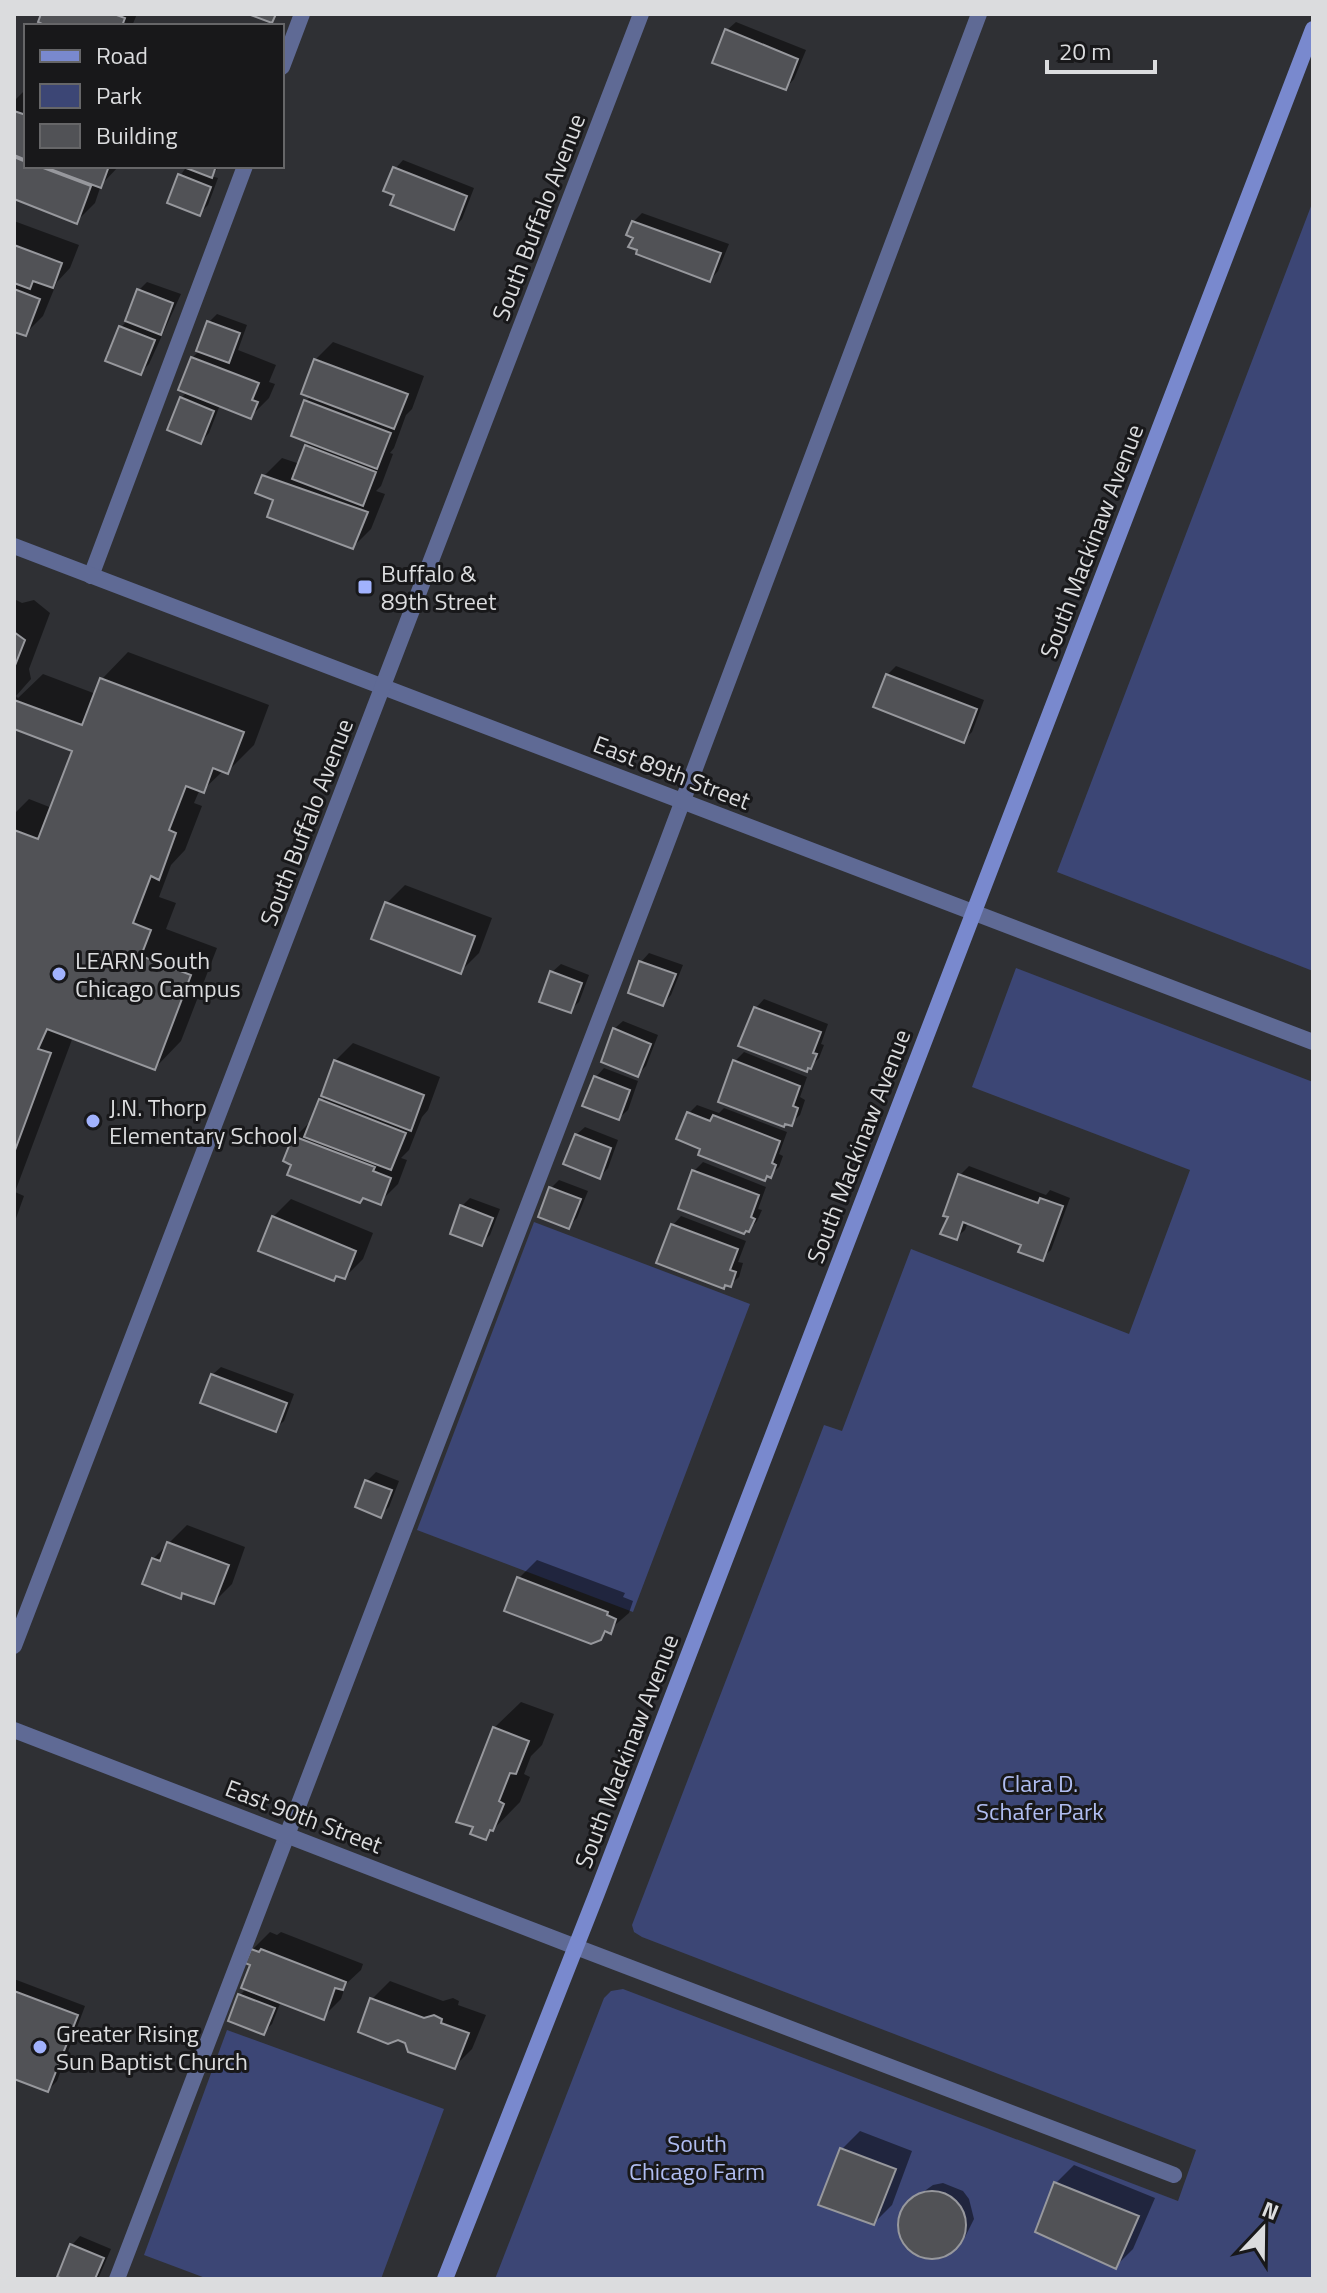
<svg xmlns="http://www.w3.org/2000/svg" width="1327" height="2293" font-family="'Titillium Web',sans-serif">
<rect width="100%" height="100%" fill="#2f3034"/>
<!-- green -->
<path fill="#3c4675" d="M 1313,201 L 1313,971 L 1057,872 Z
M 1016,968 L 1313,1082 L 1313,2279 L 495,2279 L 604,1998 L 611,1991 L 623,1989 L 1178,2201 L 1196,2150 L 642,1937 L 634,1932 L 632,1925 L 824,1425 L 842,1431 L 911,1249 L 1129,1334 L 1190,1170 L 972,1087 Z
M 534,1222 L 750,1304 L 633,1612 L 417,1530 Z
M 227,2030 L 444,2109 L 381,2279 L 208,2279 L 144,2255 Z"/>
<!-- shadow -->
<path fill="#0007" d="M 44,14 L 137,14 L 132,26 L 48,26 Z
M 736,22 L 806,50 L 794,79 L 786,88 L 727,30 Z
M 25,90 L 26,166 L 119,166 L 101,185 L 95,203 L 77,221 L 14,197 L 14,101 Z
M 403,160 L 474,188 L 462,219 L 454,228 L 397,194 L 395,169 Z
M 187,166 L 220,166 L 211,176 L 218,178 L 208,205 L 199,214 L 180,176 Z
M 642,213 L 729,244 L 718,271 L 710,280 L 635,236 L 633,222 Z
M 14,221 L 79,245 L 70,268 L 57,282 L 43,316 L 25,334 L 14,329 Z
M 147,282 L 181,294 L 149,364 L 141,372 L 121,327 L 127,321 L 139,290 Z
M 217,314 L 247,325 L 238,350 L 276,365 L 269,382 L 275,384 L 269,398 L 251,416 L 220,405 L 209,433 L 201,442 L 181,398 L 187,392 L 192,358 L 198,352 L 209,322 Z
M 333,342 L 424,376 L 412,409 L 406,415 L 394,448 L 390,453 L 393,454 L 381,486 L 376,491 L 385,494 L 371,529 L 353,547 L 276,499 L 257,492 L 264,476 L 282,458 L 300,464 L 306,446 L 311,442 L 306,401 L 311,396 L 315,360 Z
M 14,599 L 22,603 L 34,600 L 50,613 L 29,669 L 31,679 L 16,696 L 18,698 L 43,674 L 96,694 L 102,679 L 128,652 L 269,705 L 254,745 L 228,771 L 224,770 L 203,790 L 200,789 L 194,803 L 202,806 L 185,850 L 171,865 L 159,897 L 176,903 L 166,929 L 217,948 L 181,1041 L 155,1068 L 73,1037 L 15,1192 L 24,1196 L 14,1224 L 14,814 L 29,799 L 52,808 L 75,750 L 14,727 Z
M 896,666 L 984,700 L 972,732 L 964,740 L 887,675 Z
M 405,885 L 492,918 L 479,953 L 461,971 L 387,903 Z
M 649,953 L 683,965 L 671,995 L 663,1004 L 641,962 Z
M 561,964 L 589,975 L 579,1002 L 570,1010 L 552,972 Z
M 764,999 L 828,1024 L 821,1044 L 824,1045 L 819,1058 L 811,1066 L 756,1008 Z
M 623,1021 L 658,1035 L 646,1066 L 637,1075 L 614,1029 Z
M 353,1043 L 440,1077 L 428,1110 L 422,1117 L 409,1150 L 401,1158 L 407,1160 L 398,1184 L 380,1202 L 294,1164 L 295,1137 L 314,1118 L 325,1096 L 335,1061 Z
M 744,1052 L 807,1077 L 800,1097 L 805,1100 L 800,1115 L 791,1123 L 720,1101 L 735,1061 Z
M 604,1068 L 638,1081 L 628,1110 L 619,1118 L 596,1077 Z
M 697,1105 L 719,1113 L 724,1108 L 787,1132 L 779,1154 L 783,1156 L 779,1167 L 770,1175 L 703,1148 L 688,1114 Z
M 585,1127 L 618,1140 L 608,1168 L 600,1177 L 576,1135 Z
M 703,1162 L 766,1187 L 758,1209 L 762,1210 L 757,1221 L 749,1230 L 680,1208 L 694,1171 Z
M 969,1166 L 1046,1195 L 1050,1190 L 1070,1198 L 1051,1250 L 1042,1258 L 1024,1244 L 968,1222 L 965,1230 L 956,1238 L 950,1216 L 960,1175 Z
M 559,1180 L 588,1191 L 577,1218 L 569,1226 L 551,1188 Z
M 470,1198 L 500,1209 L 490,1235 L 482,1243 L 462,1206 Z
M 291,1199 L 373,1233 L 363,1259 L 345,1277 L 338,1274 L 273,1217 Z
M 681,1216 L 746,1241 L 738,1262 L 743,1263 L 739,1277 L 730,1285 L 727,1284 L 723,1287 L 658,1262 L 673,1225 Z
M 221,1367 L 294,1394 L 284,1421 L 275,1429 L 212,1375 Z
M 376,1472 L 399,1481 L 389,1507 L 380,1515 L 357,1506 L 367,1481 Z
M 187,1525 L 245,1547 L 232,1584 L 214,1602 L 185,1592 L 180,1596 L 153,1559 Z
M 537,1560 L 625,1593 L 623,1597 L 633,1601 L 629,1613 L 600,1638 L 519,1578 Z
M 521,1702 L 554,1714 L 542,1745 L 531,1756 L 524,1774 L 530,1777 L 520,1802 L 485,1838 L 494,1728 Z
M 270,1932 L 277,1935 L 281,1932 L 363,1964 L 361,1970 L 346,1984 L 341,1999 L 323,2017 L 281,2001 L 272,2024 L 264,2032 L 230,2020 L 240,1995 L 247,1988 L 253,1964 L 252,1950 Z
M 14,1979 L 85,2006 L 57,2081 L 48,2090 L 14,2077 Z
M 390,1981 L 443,2001 L 453,1998 L 459,2001 L 458,2005 L 486,2015 L 472,2049 L 454,2067 L 407,2042 L 372,1999 Z
M 860,2131 L 912,2151 L 892,2205 L 874,2223 L 842,2149 Z
M 1074,2165 L 1155,2198 L 1133,2249 L 1115,2267 L 1056,2183 Z
M 943,2183 L 963,2191 L 969,2199 L 974,2219 L 964,2239 L 955,2248 L 946,2254 L 924,2256 L 915,2252 L 902,2235 L 902,2215 L 916,2197 L 933,2185 Z
M 80,2236 L 111,2249 L 98,2279 L 70,2279 L 72,2245 Z"/>
<!-- building -->
<path fill="#515256" stroke="#97989d" stroke-width="2" d="M 41,14 L 114,14 L 125,18 L 122,26 L 46,26 L 38,22 Z
M 248,14 L 276,14 L 272,23 Z
M 725,29 L 798,59 L 786,90 L 712,63 Z
M 14,111 L 26,115 L 26,160 L 14,155 Z
M 14,157 L 26,162 L 26,166 L 38,166 L 91,186 L 77,224 L 14,199 Z
M 42,166 L 109,166 L 101,188 Z
M 181,166 L 216,166 L 212,178 Z
M 393,167 L 467,196 L 454,230 L 390,205 L 394,195 L 383,191 Z
M 178,174 L 211,187 L 200,216 L 167,203 Z
M 632,221 L 721,253 L 710,282 L 636,254 L 637,250 L 628,247 L 633,238 L 626,235 Z
M 14,245 L 62,263 L 53,288 L 33,281 L 30,289 L 14,283 Z
M 14,289 L 40,299 L 26,336 L 14,332 Z
M 137,289 L 173,303 L 161,335 L 125,321 Z
M 207,321 L 240,333 L 229,363 L 196,351 Z
M 119,326 L 155,340 L 141,375 L 105,361 Z
M 191,357 L 259,383 L 252,400 L 258,402 L 251,419 L 178,390 Z
M 314,359 L 408,394 L 394,429 L 301,394 Z
M 180,397 L 214,411 L 201,444 L 167,430 Z
M 304,400 L 391,433 L 377,469 L 291,436 Z
M 305,445 L 376,472 L 363,506 L 292,479 Z
M 262,475 L 368,512 L 353,549 L 267,517 L 273,500 L 255,493 Z
M 14,632 L 25,640 L 14,668 Z
M 886,674 L 977,709 L 964,743 L 873,707 Z
M 100,678 L 244,732 L 228,774 L 213,768 L 204,793 L 186,786 L 169,830 L 176,833 L 159,880 L 151,876 L 133,923 L 151,930 L 141,956 L 191,975 L 155,1070 L 47,1029 L 38,1049 L 51,1053 L 14,1153 L 14,830 L 38,839 L 72,751 L 14,729 L 14,700 L 82,725 Z
M 385,902 L 475,936 L 461,974 L 371,939 Z
M 639,961 L 676,974 L 663,1006 L 628,993 Z
M 550,971 L 582,983 L 571,1013 L 539,1002 Z
M 754,1007 L 821,1032 L 813,1053 L 817,1054 L 811,1069 L 808,1068 L 807,1072 L 738,1046 Z
M 613,1028 L 651,1044 L 638,1077 L 601,1062 Z
M 334,1060 L 424,1095 L 411,1131 L 321,1096 Z
M 733,1060 L 800,1086 L 793,1106 L 798,1108 L 792,1126 L 785,1124 L 784,1127 L 718,1102 Z
M 594,1076 L 630,1090 L 619,1120 L 582,1106 Z
M 319,1099 L 406,1133 L 391,1170 L 304,1137 Z
M 687,1112 L 710,1121 L 713,1115 L 780,1141 L 772,1163 L 776,1165 L 771,1178 L 767,1176 L 765,1181 L 698,1155 L 700,1149 L 676,1139 Z
M 575,1134 L 611,1148 L 600,1179 L 563,1164 Z
M 293,1136 L 375,1167 L 373,1171 L 391,1178 L 381,1205 L 363,1198 L 360,1203 L 287,1175 L 291,1165 L 283,1161 Z
M 692,1170 L 759,1195 L 751,1217 L 755,1219 L 749,1232 L 746,1231 L 744,1234 L 678,1209 Z
M 958,1174 L 1038,1203 L 1040,1198 L 1063,1206 L 1043,1261 L 1018,1252 L 1021,1245 L 963,1222 L 957,1240 L 940,1234 L 948,1217 L 943,1216 Z
M 549,1187 L 581,1199 L 569,1229 L 538,1217 Z
M 460,1205 L 493,1218 L 482,1246 L 450,1234 Z
M 272,1216 L 356,1251 L 345,1279 L 336,1276 L 334,1281 L 258,1251 Z
M 671,1224 L 738,1249 L 730,1270 L 736,1272 L 731,1287 L 725,1285 L 724,1289 L 656,1263 Z
M 211,1374 L 287,1403 L 276,1432 L 200,1403 Z
M 365,1480 L 392,1490 L 381,1518 L 355,1507 Z
M 167,1542 L 229,1565 L 214,1604 L 182,1593 L 181,1599 L 142,1584 L 152,1558 L 160,1561 Z
M 517,1577 L 608,1612 L 607,1615 L 616,1619 L 611,1634 L 605,1631 L 601,1640 L 591,1644 L 504,1611 Z
M 493,1727 L 529,1741 L 516,1774 L 510,1773 L 499,1801 L 504,1804 L 493,1831 L 490,1830 L 486,1840 L 470,1834 L 473,1827 L 456,1822 Z
M 251,1949 L 259,1952 L 261,1949 L 346,1982 L 343,1990 L 335,1988 L 324,2020 L 241,1988 L 250,1965 L 245,1963 Z
M 14,1991 L 78,2015 L 48,2092 L 14,2079 Z
M 238,1994 L 275,2008 L 264,2035 L 228,2021 Z
M 370,1998 L 424,2018 L 434,2015 L 442,2019 L 441,2023 L 469,2033 L 455,2069 L 408,2052 L 405,2043 L 398,2040 L 388,2044 L 358,2032 Z
M 840,2148 L 896,2169 L 874,2225 L 818,2205 Z
M 1054,2182 L 1139,2216 L 1116,2269 L 1035,2232 Z
M898 2225a34 34 0 1 1 68 0a34 34 0 1 1-68 0Z
M 70,2244 L 104,2258 L 95,2279 L 64,2279 L 57,2277 Z"/>
<g fill="none" stroke-linecap="round" stroke-linejoin="round">
<!-- service -->
<path stroke="#5f6a95" stroke-width="16" d="M 282,67 L 302,14
M 91,576 L 245,166
M 576,1947 L 1174,2175
M 117,2279 L 662,856 L 979,14"/>
<!-- minor -->
<path stroke="#5f6a95" stroke-width="16" d="M 14,546 L 1313,1042
M 14,1730 L 576,1947"/>
<!-- tertiary -->
<path stroke="#5f6a95" stroke-width="16" d="M 14,1646 L 641,14"/>
<!-- secondary -->
<path stroke="#7989ce" stroke-width="16" d="M 445,2279 L 597,1893 L 1313,29"/>
</g>
<!-- markers -->
<g fill="#a1b2fd" stroke="#18181a" stroke-width="3">
<rect x="357" y="579" width="16" height="16" rx="4"/>
<circle cx="59" cy="974" r="8"/>
<circle cx="93" cy="1121" r="8"/>
<circle cx="40" cy="2047" r="8"/>
</g>
<g text-anchor="middle" dominant-baseline="central" stroke-width="6" stroke-linejoin="round" paint-order="stroke">
<!-- street labels -->
<g font-size="24" fill="#dbdcde" stroke="#18181a">
<text transform="translate(538 217) rotate(-69)">South Buffalo Avenue</text>
<text transform="translate(1091 541) rotate(-69)">South Mackinaw Avenue</text>
<text transform="translate(672 772) rotate(21)">East 89th Street</text>
<text transform="translate(306 822) rotate(-69)">South Buffalo Avenue</text>
<text transform="translate(858 1146) rotate(-69)">South Mackinaw Avenue</text>
<text transform="translate(626 1751) rotate(-69)">South Mackinaw Avenue</text>
<text transform="translate(304 1816) rotate(21)">East 90th Street</text>
</g>
<!-- poi labels -->
<g font-size="24" fill="#dbdcde" stroke="#18181a" text-anchor="start">
<text x="381" y="573">Buffalo &amp;<tspan x="381" dy="28">89th Street</tspan></text>
<text x="75" y="960">LEARN South<tspan x="75" dy="28">Chicago Campus</tspan></text>
<text x="109" y="1107">J.N. Thorp<tspan x="109" dy="28">Elementary School</tspan></text>
<text x="56" y="2033">Greater Rising<tspan x="56" dy="28">Sun Baptist Church</tspan></text>
</g>
<!-- park labels -->
<g font-size="24" fill="#b0bdf1" stroke="#18181a">
<text x="1040" y="1783">Clara D.<tspan x="1040" dy="28">Schafer Park</tspan></text>
<text x="697" y="2143">South<tspan x="697" dy="28">Chicago Farm</tspan></text>
</g>
</g>
<!-- border -->
<rect width="1327" height="2293" fill="none" stroke="#dbdcde" stroke-width="32"/>
<!-- legend -->
<rect x="24" y="24" width="260" height="144" fill="#18181a" stroke="#666668" stroke-width="2"/>
<rect x="40" y="50" width="40" height="12" fill="#7989ce" stroke="#666668" stroke-width="2"/>
<text x="96" y="64" font-size="24" fill="#dbdcde">Road</text>
<rect x="40" y="84" width="40" height="24" fill="#3c4675" stroke="#666668" stroke-width="2"/>
<text x="96" y="104" font-size="24" fill="#dbdcde">Park</text>
<rect x="40" y="124" width="40" height="24" fill="#515256" stroke="#666668" stroke-width="2"/>
<text x="96" y="144" font-size="24" fill="#dbdcde">Building</text>
<!-- north arrow -->
<g transform="translate(1263 2229) rotate(22)" stroke="#18181a" stroke-width="6" paint-order="stroke">
<path d="M0-6L14 30L0 20L-14 30Z" fill="#dbdcde"/>
<text y="-12" font-size="22" font-weight="bold" text-anchor="middle" fill="#dbdcde">N</text>
</g>
<!-- scale -->
<path d="M1047 60v12h108v-12" fill="none" stroke="#dbdcde" stroke-width="4"/>
<text x="1059" y="60" font-size="24" fill="#dbdcde" stroke="#18181a" stroke-width="6" paint-order="stroke">20 m</text>
</svg>
